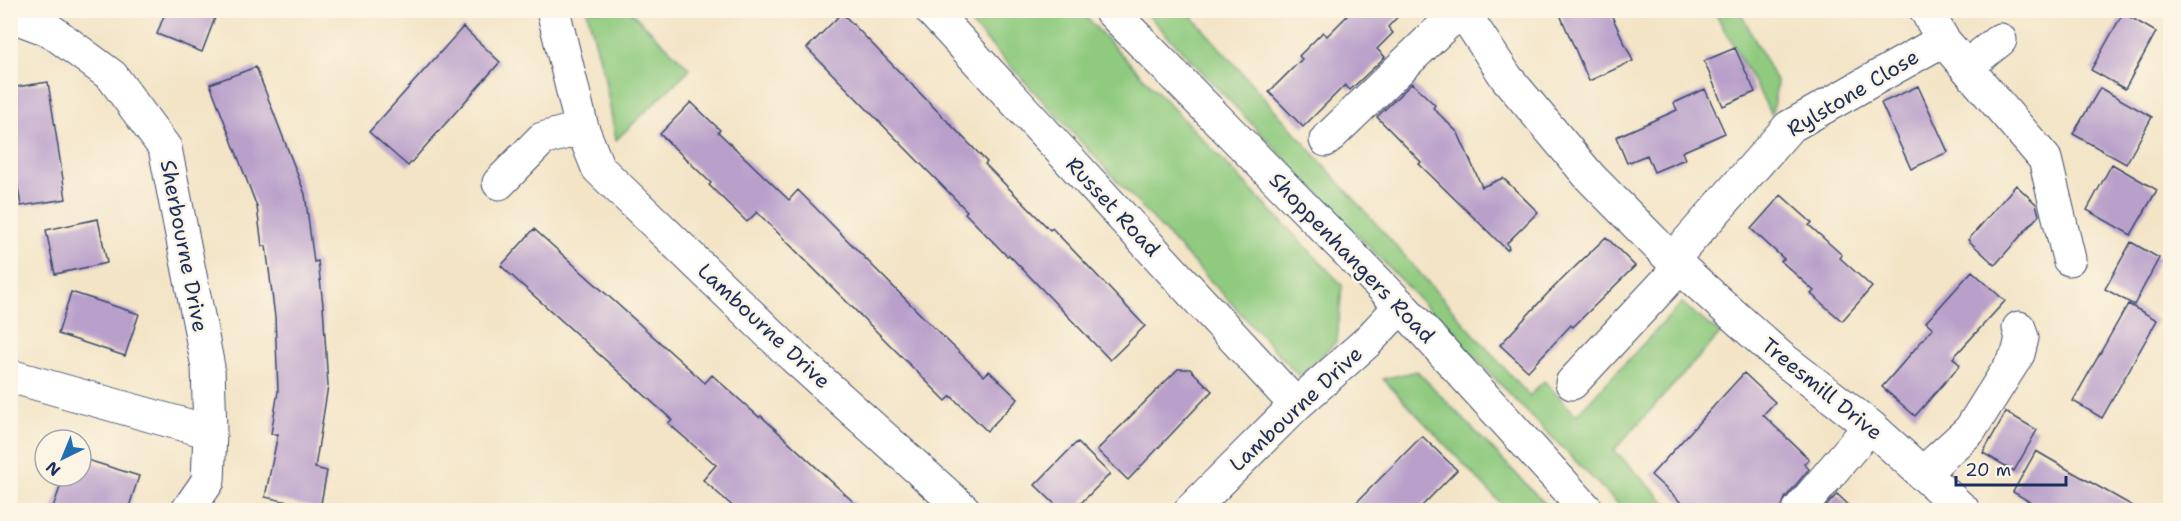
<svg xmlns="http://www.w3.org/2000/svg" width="2181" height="521" font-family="'Shantell Sans',sans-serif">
<rect width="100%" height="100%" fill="#fcf5e5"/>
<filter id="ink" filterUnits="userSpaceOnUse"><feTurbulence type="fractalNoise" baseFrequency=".0167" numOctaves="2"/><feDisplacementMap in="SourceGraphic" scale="12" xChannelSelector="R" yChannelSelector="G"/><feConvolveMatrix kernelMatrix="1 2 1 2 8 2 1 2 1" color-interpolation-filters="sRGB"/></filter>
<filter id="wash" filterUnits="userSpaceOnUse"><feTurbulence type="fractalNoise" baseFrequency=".008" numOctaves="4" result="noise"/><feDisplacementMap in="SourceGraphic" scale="24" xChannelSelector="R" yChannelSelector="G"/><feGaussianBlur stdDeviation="1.35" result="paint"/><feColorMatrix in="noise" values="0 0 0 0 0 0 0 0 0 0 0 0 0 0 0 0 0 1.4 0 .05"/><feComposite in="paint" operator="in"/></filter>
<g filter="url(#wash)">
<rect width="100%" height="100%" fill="#f3e4c6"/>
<!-- grass -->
<path fill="#8fca7f" stroke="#557c6e" stroke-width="1.5" d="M 961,10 L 1080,11 L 1342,285 L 1337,341 L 1299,376 L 960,12 Z
M 587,11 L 630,11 L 690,69 L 616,140 L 604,75 Z
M 1144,11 L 1187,11 L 1529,396 L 1544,381 L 1576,415 L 1682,303 L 1720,334 L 1614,450 L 1673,510 L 1624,510 L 1520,405 Z
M 1714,11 L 1740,11 L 1777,83 L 1772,115 Z
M 1417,371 L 1551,510 L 1507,510 L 1383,379 Z"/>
<g id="blocks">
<!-- building -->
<path fill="#b9a0ca" d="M 166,10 L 218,10 L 202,52 L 157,34 Z
M 1353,10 L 1404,10 L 1388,27 L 1393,33 L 1377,49 L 1385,57 L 1350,90 L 1345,85 L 1303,127 L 1269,92 L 1302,59 L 1299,56 L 1323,32 L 1327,36 Z
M 1558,10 L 1609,10 L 1633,61 L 1589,81 Z
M 842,13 L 987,162 L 985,164 L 1050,230 L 1052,228 L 1145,326 L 1110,360 L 1009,255 L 1007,256 L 965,213 L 967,211 L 807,48 Z
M 2123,13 L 2156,32 L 2125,89 L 2091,70 Z
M 463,27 L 500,62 L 408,166 L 369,132 Z
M 1735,48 L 1755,92 L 1723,106 L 1704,61 Z
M 256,67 L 305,194 L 314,262 L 318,261 L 323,305 L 328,386 L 315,468 L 327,471 L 320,509 L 265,497 L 278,434 L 271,434 L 278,391 L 275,317 L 266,246 L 262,246 L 257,207 L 210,84 Z
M 48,82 L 66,199 L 21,206 L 10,137 L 10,88 Z
M 1412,83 L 1435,105 L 1433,108 L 1458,133 L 1482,187 L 1503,178 L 1538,212 L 1507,243 L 1509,248 L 1507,250 L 1419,164 L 1421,162 L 1377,117 Z
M 1918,86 L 1948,152 L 1911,169 L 1881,103 Z
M 2100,88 L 2152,117 L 2126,164 L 2073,134 Z
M 1705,89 L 1725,133 L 1682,152 L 1685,159 L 1654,172 L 1647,155 L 1627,163 L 1616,137 L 1677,110 L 1674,103 Z
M 691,102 L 720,130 L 718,132 L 789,200 L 798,190 L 926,320 L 984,376 L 989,371 L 1018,399 L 987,431 L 951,396 L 946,401 L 757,212 L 747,222 L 709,185 L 711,183 L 660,134 Z
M 2112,164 L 2157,190 L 2131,235 L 2087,210 Z
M 2016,185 L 2036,204 L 2039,215 L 1995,265 L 1968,240 Z
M 1781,195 L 1812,223 L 1809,225 L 1842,255 L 1840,258 L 1872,287 L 1842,321 L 1811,294 L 1814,291 L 1781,261 L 1784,259 L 1751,229 Z
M 98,219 L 107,263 L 55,274 L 46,230 Z
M 534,229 L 705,383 L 712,375 L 759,417 L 761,416 L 862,510 L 737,510 L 703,480 L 716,465 L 668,423 L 672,420 L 501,266 Z
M 1606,237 L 1635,266 L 1573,327 L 1571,325 L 1528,371 L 1500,345 L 1549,292 Z
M 2131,242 L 2159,258 L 2134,305 L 2105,289 Z
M 1972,271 L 2005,301 L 1953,358 L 1960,365 L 1915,416 L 1882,387 L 1933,328 L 1926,322 Z
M 71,292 L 139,314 L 125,356 L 58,334 Z
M 2128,304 L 2157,320 L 2102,418 L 2073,401 Z
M 1178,369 L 1190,369 L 1212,391 L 1128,480 L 1097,450 Z
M 1744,373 L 1775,402 L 1763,415 L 1809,459 L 1804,464 L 1809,469 L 1785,498 L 1781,510 L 1689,510 L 1651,475 Z
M 2006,412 L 2037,430 L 2014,471 L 1983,453 Z
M 1422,436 L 1457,470 L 1418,510 L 1349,510 Z
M 1077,442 L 1110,474 L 1074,510 L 1061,510 L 1035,485 Z
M 2036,451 L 2067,469 L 2140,510 L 2044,510 L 2013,492 Z
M 81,458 L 139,476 L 128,510 L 52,510 L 64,476 L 81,476 Z
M 1837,494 L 1854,510 L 1823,510 Z"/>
</g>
</g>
<g filter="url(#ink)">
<use href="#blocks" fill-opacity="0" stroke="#3b4a6e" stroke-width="1.5"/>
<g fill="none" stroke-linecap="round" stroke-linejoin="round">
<!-- minor casing -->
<g stroke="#3b4a6e" stroke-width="35">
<path id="minor" d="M 553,10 L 582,128 L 598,168 L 793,356 L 964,510
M 931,10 L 1296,405
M 1110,10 L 1401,306 L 1587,510
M 1462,10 L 1506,77 L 1590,177 L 1672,260 L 1779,356 L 1870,426 L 1963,510
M 1926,10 L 1943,40 L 2045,159 L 2069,259
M 10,15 L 50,30 L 112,76 L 165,148 L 208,367 L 210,432 L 208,481 L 188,510
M 1966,67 L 2000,40
M 1326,140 L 1447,23 L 1464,13
M 499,183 L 542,139 L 582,128
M 1672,260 L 1789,127 L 1943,40
M 10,376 L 210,432
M 1572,383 L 1680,267
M 1922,474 L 1970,430 L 2018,354 L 2022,338 L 2019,328
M 1191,510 L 1296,405 L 1367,342 L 1401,306
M 1799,510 L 1870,426"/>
</g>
<!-- minor -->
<use href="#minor" stroke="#fff" stroke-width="33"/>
</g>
</g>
<g text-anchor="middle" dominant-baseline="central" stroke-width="5" stroke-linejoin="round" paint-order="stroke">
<!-- street labels -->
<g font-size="21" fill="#1b2f5e" stroke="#fcf5e5">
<text transform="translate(1853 93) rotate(-31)">Rylstone Close</text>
<text transform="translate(1113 207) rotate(47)">Russet Road</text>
<text transform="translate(184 246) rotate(79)">Sherbourne Drive</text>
<text transform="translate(1352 258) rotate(46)">Shoppenhangers Road</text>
<text transform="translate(764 326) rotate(43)">Lambourne Drive</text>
<text transform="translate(1822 389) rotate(39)">Treesmill Drive</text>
<text transform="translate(1296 409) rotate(-43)">Lambourne Drive</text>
</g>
</g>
<!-- margin -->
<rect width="2181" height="521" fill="none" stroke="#fcf5e5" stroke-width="36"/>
<!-- north arrow -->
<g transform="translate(63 458) rotate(223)"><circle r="28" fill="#fcf5e5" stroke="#a2a6af" stroke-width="1.5"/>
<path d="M0-4.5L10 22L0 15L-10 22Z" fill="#1f6fb2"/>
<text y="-9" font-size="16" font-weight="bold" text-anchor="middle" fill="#1b2f5e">N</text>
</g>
<!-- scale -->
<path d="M1956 476v9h110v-9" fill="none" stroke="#1b2f5e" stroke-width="3"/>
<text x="1965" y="476" font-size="18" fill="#1b2f5e" stroke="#fcf5e5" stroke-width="4.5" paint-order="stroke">20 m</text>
</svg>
